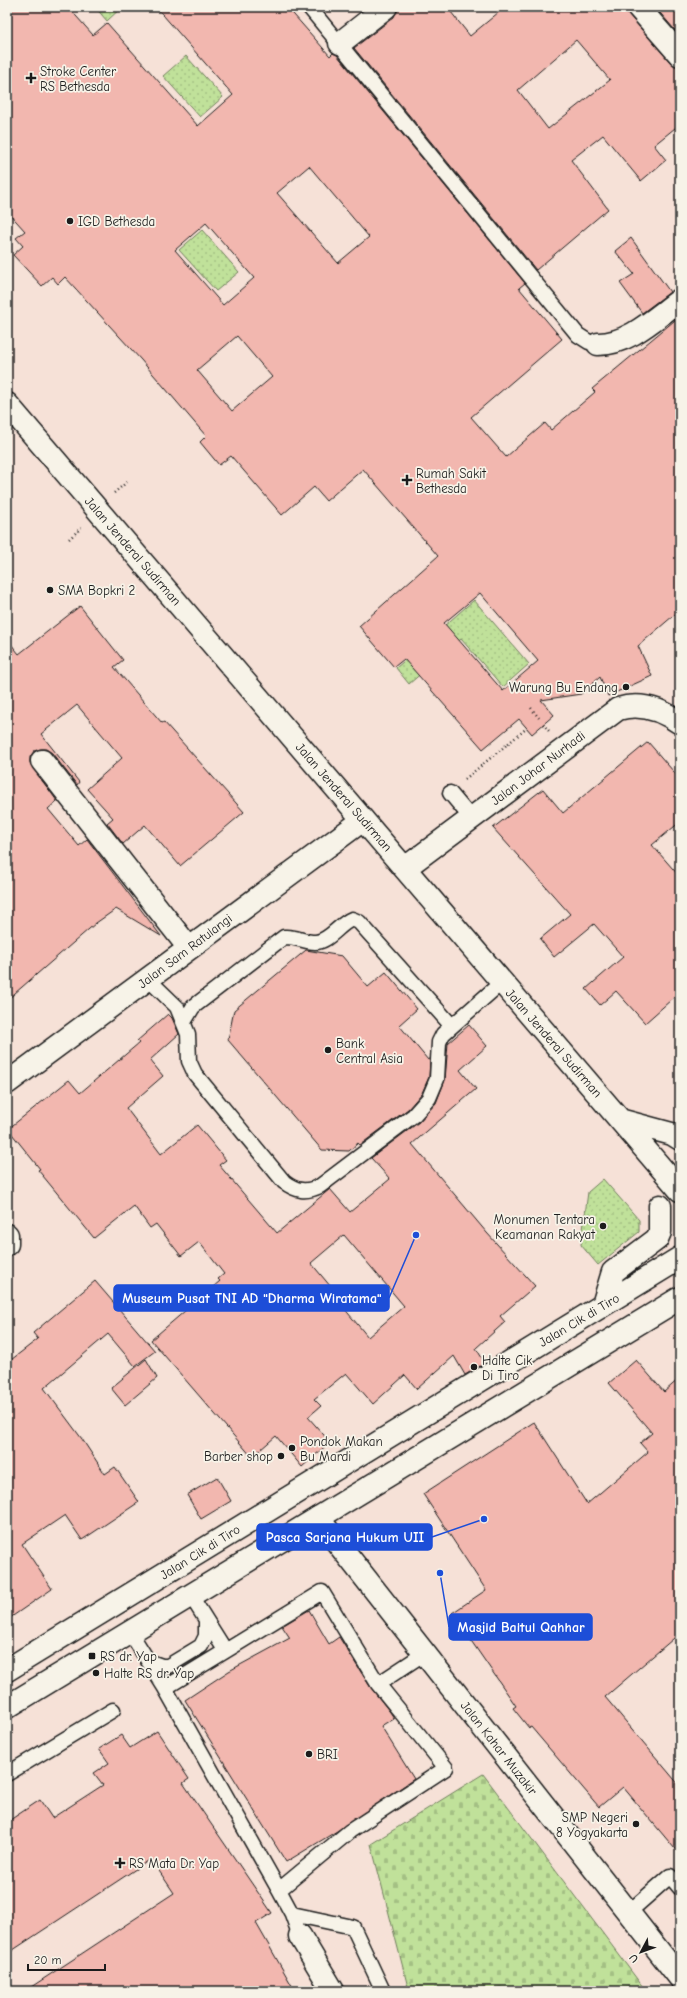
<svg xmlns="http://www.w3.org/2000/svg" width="687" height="1998" font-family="'Comic Neue',sans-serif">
<defs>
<pattern id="green-dots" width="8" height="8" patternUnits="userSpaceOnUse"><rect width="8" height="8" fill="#c0e19a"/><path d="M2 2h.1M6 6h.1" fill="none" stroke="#a4c084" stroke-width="1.8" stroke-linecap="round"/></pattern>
<pattern id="cemetery-stones" width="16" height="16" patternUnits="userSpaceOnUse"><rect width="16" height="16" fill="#c0e19a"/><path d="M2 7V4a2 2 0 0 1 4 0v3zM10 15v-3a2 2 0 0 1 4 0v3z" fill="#a4c084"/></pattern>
</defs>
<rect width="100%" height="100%" fill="#f6e1d7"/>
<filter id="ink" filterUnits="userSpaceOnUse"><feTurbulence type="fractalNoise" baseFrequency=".025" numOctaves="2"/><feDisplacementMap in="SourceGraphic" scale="8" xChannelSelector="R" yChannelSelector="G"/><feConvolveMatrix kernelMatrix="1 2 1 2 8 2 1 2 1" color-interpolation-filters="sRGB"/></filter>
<g filter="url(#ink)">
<!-- green -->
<path fill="url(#green-dots)" stroke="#6e7e5b" d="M 95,7 L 122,7 L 107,21 Z
M 186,56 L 223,97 L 200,117 L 163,76 Z
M 202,230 L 239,272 L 216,291 L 179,250 Z
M 474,600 L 529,664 L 503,687 L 461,639 L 409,684 L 396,668 Z
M 603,1179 L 639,1220 L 639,1232 L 598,1265 L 581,1245 L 588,1192 Z"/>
<!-- cemetery -->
<path fill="url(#cemetery-stones)" stroke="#6e7e5b" d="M 483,1774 L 646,1991 L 409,1991 L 371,1844 Z"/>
<!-- building -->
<path fill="#f2b7af" stroke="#1c1c1c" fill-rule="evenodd" d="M 7,7 L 68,7 L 93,35 L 107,23 L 198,126 L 233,95 L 156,7 L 287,7 L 330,56 L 333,53 L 337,55 L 525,283 L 519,288 L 562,339 L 471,417 L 506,457 L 545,423 L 551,430 L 595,392 L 592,389 L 680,316 L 680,610 L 638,646 L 652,676 L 608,696 L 600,677 L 581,694 L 541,700 L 554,715 L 532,734 L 519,719 L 483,749 L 404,659 L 394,667 L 359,626 L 438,556 L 363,469 L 326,501 L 314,487 L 282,515 L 231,456 L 219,465 L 200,442 L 206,436 L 141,360 L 65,277 L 58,284 L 52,277 L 42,286 L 13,255 L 23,246 L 16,238 L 25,231 L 7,211 ZM 309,166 L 369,237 L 338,263 L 277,193 ZM 206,223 L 254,278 L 223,305 L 175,250 ZM 237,336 L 272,377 L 232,411 L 197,370 ZM 480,593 L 538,661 L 503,691 L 444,623 Z
M 398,7 L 447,7 L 470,36 L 505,7 L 626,7 L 629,15 L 671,63 L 680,67 L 680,124 L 654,145 L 666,160 L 641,181 L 603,135 L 571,160 L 608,209 L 536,270 L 354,48 L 394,17 ZM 576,40 L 610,80 L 548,129 L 518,90 Z
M 655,7 L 680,7 L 680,36 Z
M 631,238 L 670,292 L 642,313 L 620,283 L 634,274 L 615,251 Z
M 80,606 L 123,660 L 114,667 L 162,723 L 164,722 L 244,812 L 180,866 L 145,825 L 123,844 L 107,823 L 113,818 L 87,789 L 122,758 L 77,705 L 41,734 L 79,782 L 77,785 L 52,753 L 46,749 L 40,749 L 34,751 L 30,757 L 30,763 L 57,801 L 48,809 L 79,846 L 87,839 L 161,936 L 116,909 L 96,923 L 7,1000 L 7,639 L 19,654 Z
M 648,742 L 680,779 L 680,822 L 652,845 L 680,877 L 680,992 L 645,1023 L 616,991 L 600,1005 L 586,989 L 623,957 L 594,924 L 554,957 L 540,939 L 570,914 L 493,828 L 543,789 L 563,813 Z
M 306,950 L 342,956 L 368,987 L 386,972 L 417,1009 L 399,1025 L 428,1060 L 430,1059 L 429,1077 L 422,1093 L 408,1109 L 360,1145 L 358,1143 L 349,1151 L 322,1150 L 228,1040 L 234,1010 Z
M 168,1014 L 172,1018 L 179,1034 L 150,1060 L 163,1076 L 126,1108 L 161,1154 L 197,1125 L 226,1160 L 219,1165 L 277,1233 L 330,1189 L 350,1212 L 390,1179 L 371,1158 L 419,1122 L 436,1103 L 445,1080 L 448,1043 L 469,1025 L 487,1046 L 460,1070 L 476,1089 L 412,1144 L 487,1233 L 535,1286 L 500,1316 L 505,1322 L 476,1348 L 485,1363 L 465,1375 L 454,1356 L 417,1389 L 405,1375 L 373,1404 L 346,1373 L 314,1399 L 321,1406 L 308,1417 L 330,1442 L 302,1467 L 276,1436 L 252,1457 L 151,1340 L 220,1281 L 218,1279 L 224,1274 L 199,1242 L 181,1256 L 156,1224 L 150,1228 L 134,1206 L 94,1238 L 38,1170 L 40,1169 L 8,1129 L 69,1080 L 80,1093 L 139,1043 L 137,1041 ZM 344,1235 L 404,1306 L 368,1337 L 328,1289 L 331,1287 L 311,1263 Z
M 95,1281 L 155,1351 L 135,1366 L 108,1334 L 44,1388 L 82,1439 L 105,1474 L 115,1467 L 139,1502 L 82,1540 L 65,1515 L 22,1544 L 52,1589 L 7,1620 L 7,1363 L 38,1339 L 33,1333 Z
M 146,1359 L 157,1378 L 125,1405 L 111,1388 Z
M 636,1360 L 664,1392 L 680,1378 L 680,1633 L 605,1697 L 680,1786 L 680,1855 L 623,1787 L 599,1807 L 531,1727 L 529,1728 L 513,1708 L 516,1706 L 452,1613 L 486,1590 L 423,1494 L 534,1422 L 587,1504 L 648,1452 L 640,1443 L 652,1433 L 609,1383 Z
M 217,1477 L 231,1501 L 201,1519 L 187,1495 Z
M 309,1610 L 329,1644 L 339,1637 L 371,1688 L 390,1712 L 394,1718 L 381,1726 L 414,1779 L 337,1831 L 286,1862 L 185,1700 L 229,1671 L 290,1638 L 282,1626 Z
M 157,1731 L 189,1779 L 183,1783 L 272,1913 L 256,1923 L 295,1991 L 25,1991 L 174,1893 L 151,1859 L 7,1954 L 7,1822 L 40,1800 L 52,1818 L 103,1785 L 94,1773 L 109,1763 L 99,1749 L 121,1735 L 130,1748 Z"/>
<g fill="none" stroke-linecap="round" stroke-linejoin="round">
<!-- lane casing -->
<g stroke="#1c1c1c" stroke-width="17">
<path id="lane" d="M 309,7 L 578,335 L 589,342 L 598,344
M 450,793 L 471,818
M 148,979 L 177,1007 L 188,1034 L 189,1061 L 195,1074 L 284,1182 C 296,1191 306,1193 320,1186 L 414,1115 L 429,1098 L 437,1079 L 439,1042 L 443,1034 L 502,982
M 184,1022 L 193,1007 L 284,937 C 296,936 303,942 315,942 C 329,942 339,924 352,919 L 359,922 L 451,1025
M 191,1596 L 225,1650
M 130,1632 L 165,1688 L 279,1890 L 292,1914 L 300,1936
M 148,1661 L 162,1666 L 168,1666 L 201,1646 L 206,1636 L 206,1620
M 378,1684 L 425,1653
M 165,1688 L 322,1592 L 378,1684 L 446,1768 L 350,1831 L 279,1890
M 7,1774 L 113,1710
M 628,1913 L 670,1876 L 680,1888
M 292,1914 L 353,1927 L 383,1991"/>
</g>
<!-- street casing -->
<g stroke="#1c1c1c" stroke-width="25">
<path id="street" d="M 638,7 L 680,55
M 340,43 L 386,7
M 598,344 C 629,344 655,318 680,300
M 42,761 L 189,948
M 405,868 L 618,709 C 641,702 661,709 680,723
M 7,1083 L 363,820
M 7,1235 L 7,1244
M 300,1936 L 333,1991"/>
</g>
<!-- secondary casing -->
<g stroke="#1c1c1c" stroke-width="25">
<path id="secondary" d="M 318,1518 L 680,1978"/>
</g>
<!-- primary casing -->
<g stroke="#1c1c1c" stroke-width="25">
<path id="primary" d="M 7,404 L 680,1190
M 620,1120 L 672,1134 L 680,1139
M 603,1305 L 613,1272 L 657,1239 L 660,1232 L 660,1206
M 7,1670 L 680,1258
M 7,1707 L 680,1298"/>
</g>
<!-- path -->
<path stroke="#1c1c1c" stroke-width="2.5" stroke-dasharray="1 3" stroke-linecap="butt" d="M 114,493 L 127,482
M 69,539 L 81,528
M 531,708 L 539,718
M 543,724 L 549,731
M 465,779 L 527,728"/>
<!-- lane -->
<use href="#lane" stroke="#f7f3e8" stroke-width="14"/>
<!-- street -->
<use href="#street" stroke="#f7f3e8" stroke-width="22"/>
<!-- secondary -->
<use href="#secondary" stroke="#f7f3e8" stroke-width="22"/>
<!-- primary -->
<use href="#primary" stroke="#f7f3e8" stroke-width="22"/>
</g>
</g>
<!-- markers -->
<g fill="#1c1c1c" stroke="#f7f3e8" stroke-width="1.5">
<path d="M29 72h4v4h4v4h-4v4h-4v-4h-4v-4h4z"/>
<circle cx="70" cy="221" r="4"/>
<path d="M405 474h4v4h4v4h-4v4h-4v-4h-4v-4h4z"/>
<circle cx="50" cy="590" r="4"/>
<circle cx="626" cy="687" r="4"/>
<circle cx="328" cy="1050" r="4"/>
<circle cx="603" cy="1226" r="4"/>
<circle cx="474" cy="1367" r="4"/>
<circle cx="292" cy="1448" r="4"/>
<circle cx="281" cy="1456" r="4"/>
<rect x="88" y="1652" width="8" height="8" rx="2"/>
<circle cx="96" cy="1673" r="4"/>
<circle cx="309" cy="1754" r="4"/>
<circle cx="636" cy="1824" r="4"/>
<path d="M118 1857h4v4h4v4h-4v4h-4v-4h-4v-4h4z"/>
</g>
<g text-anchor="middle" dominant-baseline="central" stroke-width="3.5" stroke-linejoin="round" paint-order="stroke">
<!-- poi labels -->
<g font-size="13" fill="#1c1c1c" stroke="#f7f3e8" text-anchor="start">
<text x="40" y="71">Stroke Center<tspan x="40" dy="15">RS Bethesda</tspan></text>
<text x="78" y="221">IGD Bethesda</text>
<text x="416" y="473">Rumah Sakit<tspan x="416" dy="15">Bethesda</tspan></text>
<text x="58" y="590">SMA Bopkri 2</text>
<text x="618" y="687" text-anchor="end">Warung Bu Endang</text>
<text x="336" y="1043">Bank<tspan x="336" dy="15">Central Asia</tspan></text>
<text x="595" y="1219" text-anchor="end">Monumen Tentara<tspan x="595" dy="15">Keamanan Rakyat</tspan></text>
<text x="482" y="1360">Halte Cik<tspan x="482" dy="15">Di Tiro</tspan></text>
<text x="300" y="1441">Pondok Makan<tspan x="300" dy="15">Bu Mardi</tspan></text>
<text x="273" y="1456" text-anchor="end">Barber shop</text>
<text x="100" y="1656">RS dr. Yap</text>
<text x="104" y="1673">Halte RS dr. Yap</text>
<text x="317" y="1754">BRI</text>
<text x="628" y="1817" text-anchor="end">SMP Negeri<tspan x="628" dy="15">8 Yogyakarta</tspan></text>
<text x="129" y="1863">RS Mata Dr. Yap</text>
</g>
<!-- street labels -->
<g font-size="13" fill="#1c1c1c" stroke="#f7f3e8">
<text transform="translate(133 551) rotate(49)">Jalan Jenderal Sudirman</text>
<text transform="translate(538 768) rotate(-37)">Jalan Johar Nurhadi</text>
<text transform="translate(344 797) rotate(49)">Jalan Jenderal Sudirman</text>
<text transform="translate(185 951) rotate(-37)">Jalan Sam Ratulangi</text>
<text transform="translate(554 1043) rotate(49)">Jalan Jenderal Sudirman</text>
<text transform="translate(579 1320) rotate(-31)">Jalan Cik di Tiro</text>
<text transform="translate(200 1552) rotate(-32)">Jalan Cik di Tiro</text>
<text transform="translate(499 1748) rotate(52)">Jalan Kahar Muzakir</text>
</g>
</g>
<!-- callouts -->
<path fill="none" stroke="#1d4ed8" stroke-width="1.5" d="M416 1235L389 1298M484 1519L432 1537M440 1573L449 1627"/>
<g fill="#1d4ed8" stroke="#f7f3e8" stroke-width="1.5">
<circle cx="416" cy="1235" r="4"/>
<circle cx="484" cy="1519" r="4"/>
<circle cx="440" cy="1573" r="4"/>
</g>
<g fill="#1d4ed8" stroke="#1d4ed8" stroke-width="1.5">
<rect x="114" y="1285" width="275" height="26" rx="4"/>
<rect x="257" y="1524" width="175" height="26" rx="4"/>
<rect x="449" y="1614" width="143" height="26" rx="4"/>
</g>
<g font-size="14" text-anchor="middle" font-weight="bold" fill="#fff">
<text x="252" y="1303">Museum Pusat TNI AD "Dharma Wiratama"</text>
<text x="345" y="1542">Pasca Sarjana Hukum UII</text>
<text x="521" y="1632">Masjid Baitul Qahhar</text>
</g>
<!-- margin -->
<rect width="687" height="1998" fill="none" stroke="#f7f3e8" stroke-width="24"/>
<rect x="12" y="12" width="663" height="1974" fill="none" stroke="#1c1c1c" stroke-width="1.5" filter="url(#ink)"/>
<!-- north arrow -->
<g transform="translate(641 1952) rotate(229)" stroke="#f7f3e8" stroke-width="3" paint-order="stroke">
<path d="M0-3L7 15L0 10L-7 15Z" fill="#1c1c1c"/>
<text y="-6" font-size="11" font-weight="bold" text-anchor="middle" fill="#1c1c1c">U</text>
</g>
<!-- scale -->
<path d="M28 1964v6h77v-6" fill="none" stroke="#1c1c1c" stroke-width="2"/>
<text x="34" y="1964" font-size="12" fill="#1c1c1c" stroke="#f7f3e8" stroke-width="3" paint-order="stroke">20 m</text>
</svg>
